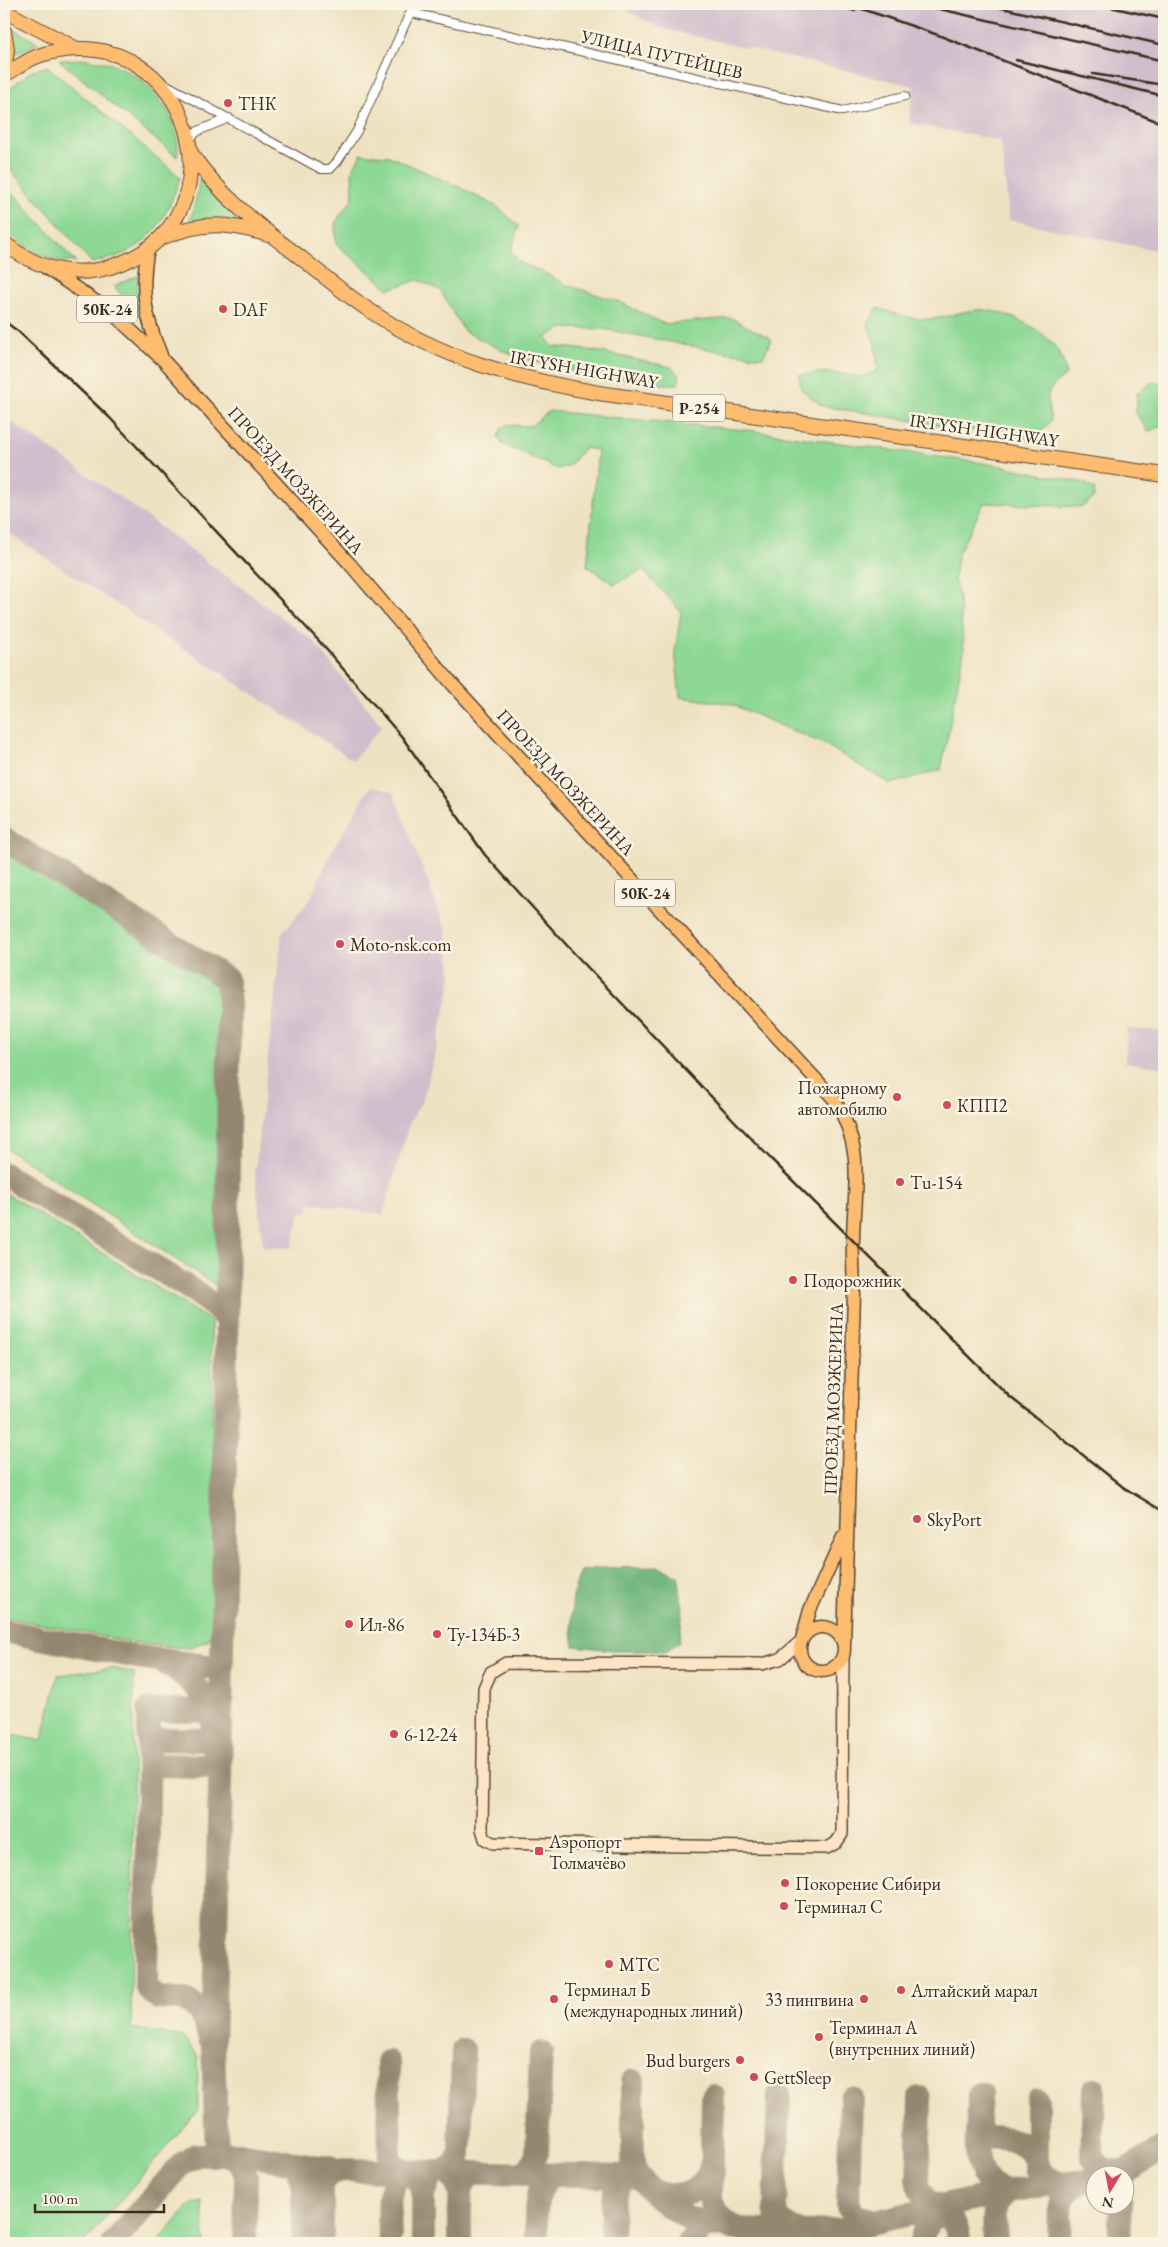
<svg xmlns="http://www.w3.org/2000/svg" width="1168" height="2247" font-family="'EB Garamond',serif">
<rect width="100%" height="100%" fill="#fcf5e5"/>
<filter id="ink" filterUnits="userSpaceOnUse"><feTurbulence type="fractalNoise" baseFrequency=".02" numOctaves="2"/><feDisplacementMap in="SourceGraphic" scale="10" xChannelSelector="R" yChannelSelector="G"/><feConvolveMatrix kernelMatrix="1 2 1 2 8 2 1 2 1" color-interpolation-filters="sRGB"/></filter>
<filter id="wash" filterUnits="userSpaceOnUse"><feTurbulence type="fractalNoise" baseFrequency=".0096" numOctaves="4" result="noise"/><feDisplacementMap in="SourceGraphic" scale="20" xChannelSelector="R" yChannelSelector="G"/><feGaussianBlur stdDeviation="1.12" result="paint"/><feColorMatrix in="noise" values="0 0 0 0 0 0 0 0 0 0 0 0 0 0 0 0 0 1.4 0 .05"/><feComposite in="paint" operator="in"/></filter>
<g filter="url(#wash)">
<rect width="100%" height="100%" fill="#efe2c2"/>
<!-- industrial -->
<path fill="#d1bdcc" d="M 623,4 L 1164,4 L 1164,252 L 1009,220 L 1001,141 L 909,123 L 914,86 L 660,28 L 632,13 Z
M 4,417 L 128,503 L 313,641 L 382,726 L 353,760 L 4,530 Z
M 370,787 L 393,792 L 446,929 L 452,978 L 437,1046 L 423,1099 L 409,1124 L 383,1215 L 310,1203 L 308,1212 L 301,1211 L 291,1248 L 263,1247 L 255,1171 L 282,933 L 310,899 L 331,853 Z
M 1127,1029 L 1164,1031 L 1164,1068 L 1125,1062 Z"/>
<!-- green -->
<path fill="#8dd894" stroke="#648159" d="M 8,26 L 38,43 L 12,55 Z
M 87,59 C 97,61 108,62 117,66 C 149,79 184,120 177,157 L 59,60 Z
M 47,66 L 180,177 C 170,209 157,238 125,253 C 115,258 102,260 92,263 L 4,162 L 4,93 L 30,72 Z
M 361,154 L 389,156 L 455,185 L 496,206 L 519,226 L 511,251 L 519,262 L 545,273 L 564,284 L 620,302 L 664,324 L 731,318 L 772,339 L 763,357 L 718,351 L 603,329 L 563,328 L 546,337 L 552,346 L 596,351 L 671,367 L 680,376 L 678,384 L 651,384 L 586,375 L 512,355 L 464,331 L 440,290 L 418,280 L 389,289 L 336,244 L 335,223 L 353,198 L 352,171 Z
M 200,178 L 218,200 L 243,223 L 188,224 L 194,209 Z
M 4,183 L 76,262 C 44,261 27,250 4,229 Z
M 139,275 L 137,288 L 140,316 L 114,286 Z
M 877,308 C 893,313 913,320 930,319 C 948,318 967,308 986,310 C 1020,315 1064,339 1066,375 C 1044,392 1046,394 1051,420 L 1039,435 L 1023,439 L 822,406 L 801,389 L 799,375 L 825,372 L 863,377 L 878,370 L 875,345 L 868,325 Z
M 1153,382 L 1164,384 L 1164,424 L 1148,432 L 1136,413 L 1137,393 Z
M 549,411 L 755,431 L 997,465 L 1085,483 L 1095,490 L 1094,498 L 1082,507 L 984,503 L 957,556 L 954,578 L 959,598 L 964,651 L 941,770 L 890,784 L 826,745 L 731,704 L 680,697 L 675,651 L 681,612 L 643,570 L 614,584 L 587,566 L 598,450 L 584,448 L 569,466 L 558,469 L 502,444 L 498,436 L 501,429 L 507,425 L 531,426 Z
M 4,849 L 223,987 L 217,1286 L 4,1147 Z
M 4,1192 L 211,1321 L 215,1623 L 208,1640 L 188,1648 L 142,1644 L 4,1617 Z
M 112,1668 L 134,1673 L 131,2028 L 183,2037 L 198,2056 L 198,2110 L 84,2243 L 4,2243 L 4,1733 L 42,1741 L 58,1675 Z
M 202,2202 L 205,2243 L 157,2243 L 190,2205 Z"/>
<!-- forest -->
<path fill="#72b87e" stroke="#56714e" d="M 659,1567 L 678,1575 L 683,1609 L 679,1642 L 666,1651 L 622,1651 L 574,1646 C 570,1620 570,1595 581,1571 L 599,1568 Z"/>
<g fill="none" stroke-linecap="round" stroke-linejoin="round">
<!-- taxiway -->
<path stroke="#958670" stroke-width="24" d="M 4,839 L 227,979 L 229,1004 L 227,1321
M 4,1174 L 197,1293 L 220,1311 L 227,1321 L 220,1785 L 213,2046 L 217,2154 C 233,2156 242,2160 246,2177 L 245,2243
M 4,1631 L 137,1657 L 220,1668
M 165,1664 C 188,1675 204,1693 216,1715
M 149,1739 L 204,1740 L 220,1729 L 212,1721
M 148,1765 L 205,1766 L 220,1753 L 213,1747
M 210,2039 C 206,2025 200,2005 184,2000 C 175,1997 165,2000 156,1997 L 146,1986 L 149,1710 L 202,1711 L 220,1692
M 388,2062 L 390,2157 C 399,2175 418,2169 423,2193
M 633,2081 L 633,2160 L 634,2169 L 639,2177
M 1094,2089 L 1092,2155 C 1097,2169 1112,2173 1126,2171
M 980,2094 C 979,2125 964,2185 1008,2192
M 779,2095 L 775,2209 L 780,2221 L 799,2232
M 713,2096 L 711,2201 L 717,2213 L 733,2228
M 851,2098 L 848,2206 L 855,2215 L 874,2222
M 920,2098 L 918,2185 L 926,2201 L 940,2207
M 1037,2100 L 1037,2162 C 1042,2176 1053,2183 1067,2184
M 978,2137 C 1006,2137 1022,2137 1037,2162 L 1036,2168
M 300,2174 L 303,2189 L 303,2243
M 521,2174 L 531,2167 L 537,2153 L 541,2053
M 1121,2174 L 1164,2148
M 303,2189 C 306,2174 317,2170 330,2167
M 652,2190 C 677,2202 704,2194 711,2166
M 461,2193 L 454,2179 L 445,2172 L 455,2165 L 460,2154 L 463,2050
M 925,2210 C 945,2211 959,2222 959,2243
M 322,2233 L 322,2184 L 328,2174 L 340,2170
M 390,2235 C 390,2213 383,2182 407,2172
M 423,2240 L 423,2193 L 430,2179
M 612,2241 C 613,2219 606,2188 629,2176
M 113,2243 L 182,2164 L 196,2155 L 239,2154 L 340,2170 L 629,2176 L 639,2177 L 656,2196 L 686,2218 L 742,2230 L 811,2233 L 843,2229 L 1020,2189 L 1096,2180
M 460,2243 C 461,2227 456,2190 467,2179
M 536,2243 C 537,2220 530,2184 556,2174
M 688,2243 L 702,2229 L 716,2225
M 921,2243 C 923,2226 933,2215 947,2205
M 995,2243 C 994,2222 991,2207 1008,2192
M 1059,2243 C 1060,2220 1055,2194 1080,2183
M 1119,2243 L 1121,2204"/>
</g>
</g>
<g filter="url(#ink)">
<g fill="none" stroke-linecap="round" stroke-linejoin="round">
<!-- street casing -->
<g stroke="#564637" stroke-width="10">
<path id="street" d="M 412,13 L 843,111 L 905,96
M 165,84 L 321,169 L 330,169 L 337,162 L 357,131 L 414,4
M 189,139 L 198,131 L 229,118"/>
</g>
<!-- secondary casing -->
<g stroke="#564637" stroke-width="14">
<path id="secondary" d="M 801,1641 L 780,1659 L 762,1664 L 506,1663 L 491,1672 L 484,1688 L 482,1829 L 485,1839 L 493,1843 L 827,1848 L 836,1843 L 842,1834 L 843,1654"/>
</g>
<!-- primary casing -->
<g stroke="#564637" stroke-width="15">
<path id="primary" d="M 148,248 C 140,291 145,316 161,355
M 46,268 L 110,311 L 163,360 L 349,563 L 454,686 L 835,1100 C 865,1152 854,1184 853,1239 C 852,1257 854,1275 854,1293 L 844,1646
M800 1649a22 22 0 1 1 44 0a22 22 0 1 1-44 0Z
M 802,1639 L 810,1610 L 843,1537"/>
</g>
<!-- highway casing -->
<g stroke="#564637" stroke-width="16">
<path id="highway" d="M 4,11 L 75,48
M 4,31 L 7,49 L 4,75
M 4,75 C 16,69 30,57 44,54 C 193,15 251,223 110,267 C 71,279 34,267 4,243
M 191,153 C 218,194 261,228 300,257 C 324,276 347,296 372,312 C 441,359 518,379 599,393 L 1164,475
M 161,238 C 201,221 228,222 268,235"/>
</g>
<!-- street -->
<use href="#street" stroke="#fff" stroke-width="8"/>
<!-- secondary -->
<use href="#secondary" stroke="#fee4c5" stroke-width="11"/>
<!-- primary -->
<use href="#primary" stroke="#fdbc6f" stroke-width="12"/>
<!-- highway -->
<use href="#highway" stroke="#fdbc6f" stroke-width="14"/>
<!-- rail -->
<path stroke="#3b2a1e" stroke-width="2.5" d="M 833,4 L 855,11
M 848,4 L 938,35 L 1164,124
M 918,4 L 1164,61
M 985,4 L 1164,45
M 1097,4 L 1164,19
M 1016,60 L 1164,96
M 1093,74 L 1164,85
M 4,321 L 19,332 L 109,417 L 319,641 L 402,737 L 485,855 L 572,951 L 770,1158 L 1010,1397 L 1123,1487 L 1164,1512"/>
</g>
</g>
<!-- markers -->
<g fill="#d1495b" stroke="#fcf5e5" stroke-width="2">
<circle cx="228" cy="103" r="5"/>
<circle cx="223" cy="309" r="5"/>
<circle cx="340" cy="944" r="5"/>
<circle cx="897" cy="1097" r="5"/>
<circle cx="947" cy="1105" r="5"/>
<circle cx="900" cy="1182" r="5"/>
<circle cx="793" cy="1280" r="5"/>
<circle cx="917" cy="1519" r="5"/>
<circle cx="349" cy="1624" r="5"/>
<circle cx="437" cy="1634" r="5"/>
<circle cx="394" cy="1734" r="5"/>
<rect x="534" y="1846" width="10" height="10" rx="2.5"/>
<circle cx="785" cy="1883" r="5"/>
<circle cx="784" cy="1906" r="5"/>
<circle cx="609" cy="1964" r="5"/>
<circle cx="901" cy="1990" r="5"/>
<circle cx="554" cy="1999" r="5"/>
<circle cx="864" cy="1999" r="5"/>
<circle cx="819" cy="2037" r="5"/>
<circle cx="740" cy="2060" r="5"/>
<circle cx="754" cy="2077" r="5"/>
</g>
<g text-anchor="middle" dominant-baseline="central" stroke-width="5" stroke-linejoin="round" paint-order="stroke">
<!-- shield labels -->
<g fill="#fcf5e5" stroke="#75675a" stroke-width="1">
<rect x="77" y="295.5" width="60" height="27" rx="4"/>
<rect x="673" y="394.5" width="52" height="27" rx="4"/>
<rect x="615" y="879.5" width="60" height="27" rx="4"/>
</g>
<g font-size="16" font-weight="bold" fill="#3b2a1e">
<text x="107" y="309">50К-24</text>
<text x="699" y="408">Р-254</text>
<text x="645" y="893">50К-24</text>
</g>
<!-- street labels -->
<g font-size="18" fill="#3b2a1e" stroke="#fcf5e5">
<text transform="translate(662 54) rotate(13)">УЛИЦА ПУТЕЙЦЕВ</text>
<text transform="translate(584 369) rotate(10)">IRTYSH HIGHWAY</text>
<text transform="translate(984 430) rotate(8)">IRTYSH HIGHWAY</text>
<text transform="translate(296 480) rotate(48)">ПРОЕЗД МОЗЖЕРИНА</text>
<text transform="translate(566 782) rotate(47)">ПРОЕЗД МОЗЖЕРИНА</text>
<text transform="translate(833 1399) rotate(-88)">ПРОЕЗД МОЗЖЕРИНА</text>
</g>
<!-- poi labels -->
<g font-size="18" fill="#3b2a1e" stroke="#fcf5e5" text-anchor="start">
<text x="238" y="103">ТНК</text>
<text x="233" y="309">DAF</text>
<text x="350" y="944">Moto-nsk.com</text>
<text x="887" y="1087" text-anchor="end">Пожарному<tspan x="887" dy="21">автомобилю</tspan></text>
<text x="957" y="1105">КПП2</text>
<text x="910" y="1182">Tu-154</text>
<text x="803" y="1280">Подорожник</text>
<text x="927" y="1519">SkyPort</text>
<text x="359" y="1624">Ил-86</text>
<text x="447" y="1634">Ту-134Б-3</text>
<text x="404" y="1734">6-12-24</text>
<text x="549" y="1841">Аэропорт<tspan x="549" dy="21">Толмачёво</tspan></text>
<text x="795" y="1883">Покорение Сибири</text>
<text x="794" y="1906">Терминал С</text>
<text x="619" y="1964">МТС</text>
<text x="564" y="1989">Терминал Б<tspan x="564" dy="21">(международных линий)</tspan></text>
<text x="911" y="1990">Алтайский марал</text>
<text x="854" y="1999" text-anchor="end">33 пингвина</text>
<text x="829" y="2027">Терминал А<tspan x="829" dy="21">(внутренних линий)</tspan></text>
<text x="730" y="2060" text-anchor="end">Bud burgers</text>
<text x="764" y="2077">GettSleep</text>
</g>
</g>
<!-- margin -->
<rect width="1168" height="2247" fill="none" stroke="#fcf5e5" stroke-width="20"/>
<!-- north arrow -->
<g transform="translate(1110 2190) rotate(190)"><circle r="24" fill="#fcf5e5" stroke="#afa495"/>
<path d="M0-4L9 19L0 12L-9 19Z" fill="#d1495b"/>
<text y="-8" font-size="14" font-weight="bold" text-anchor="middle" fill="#3b2a1e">N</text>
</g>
<!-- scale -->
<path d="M35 2204v8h129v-8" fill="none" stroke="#3b2a1e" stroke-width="2.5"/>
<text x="42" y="2204" font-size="15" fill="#3b2a1e" stroke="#fcf5e5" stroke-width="4" paint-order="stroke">100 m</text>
</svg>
